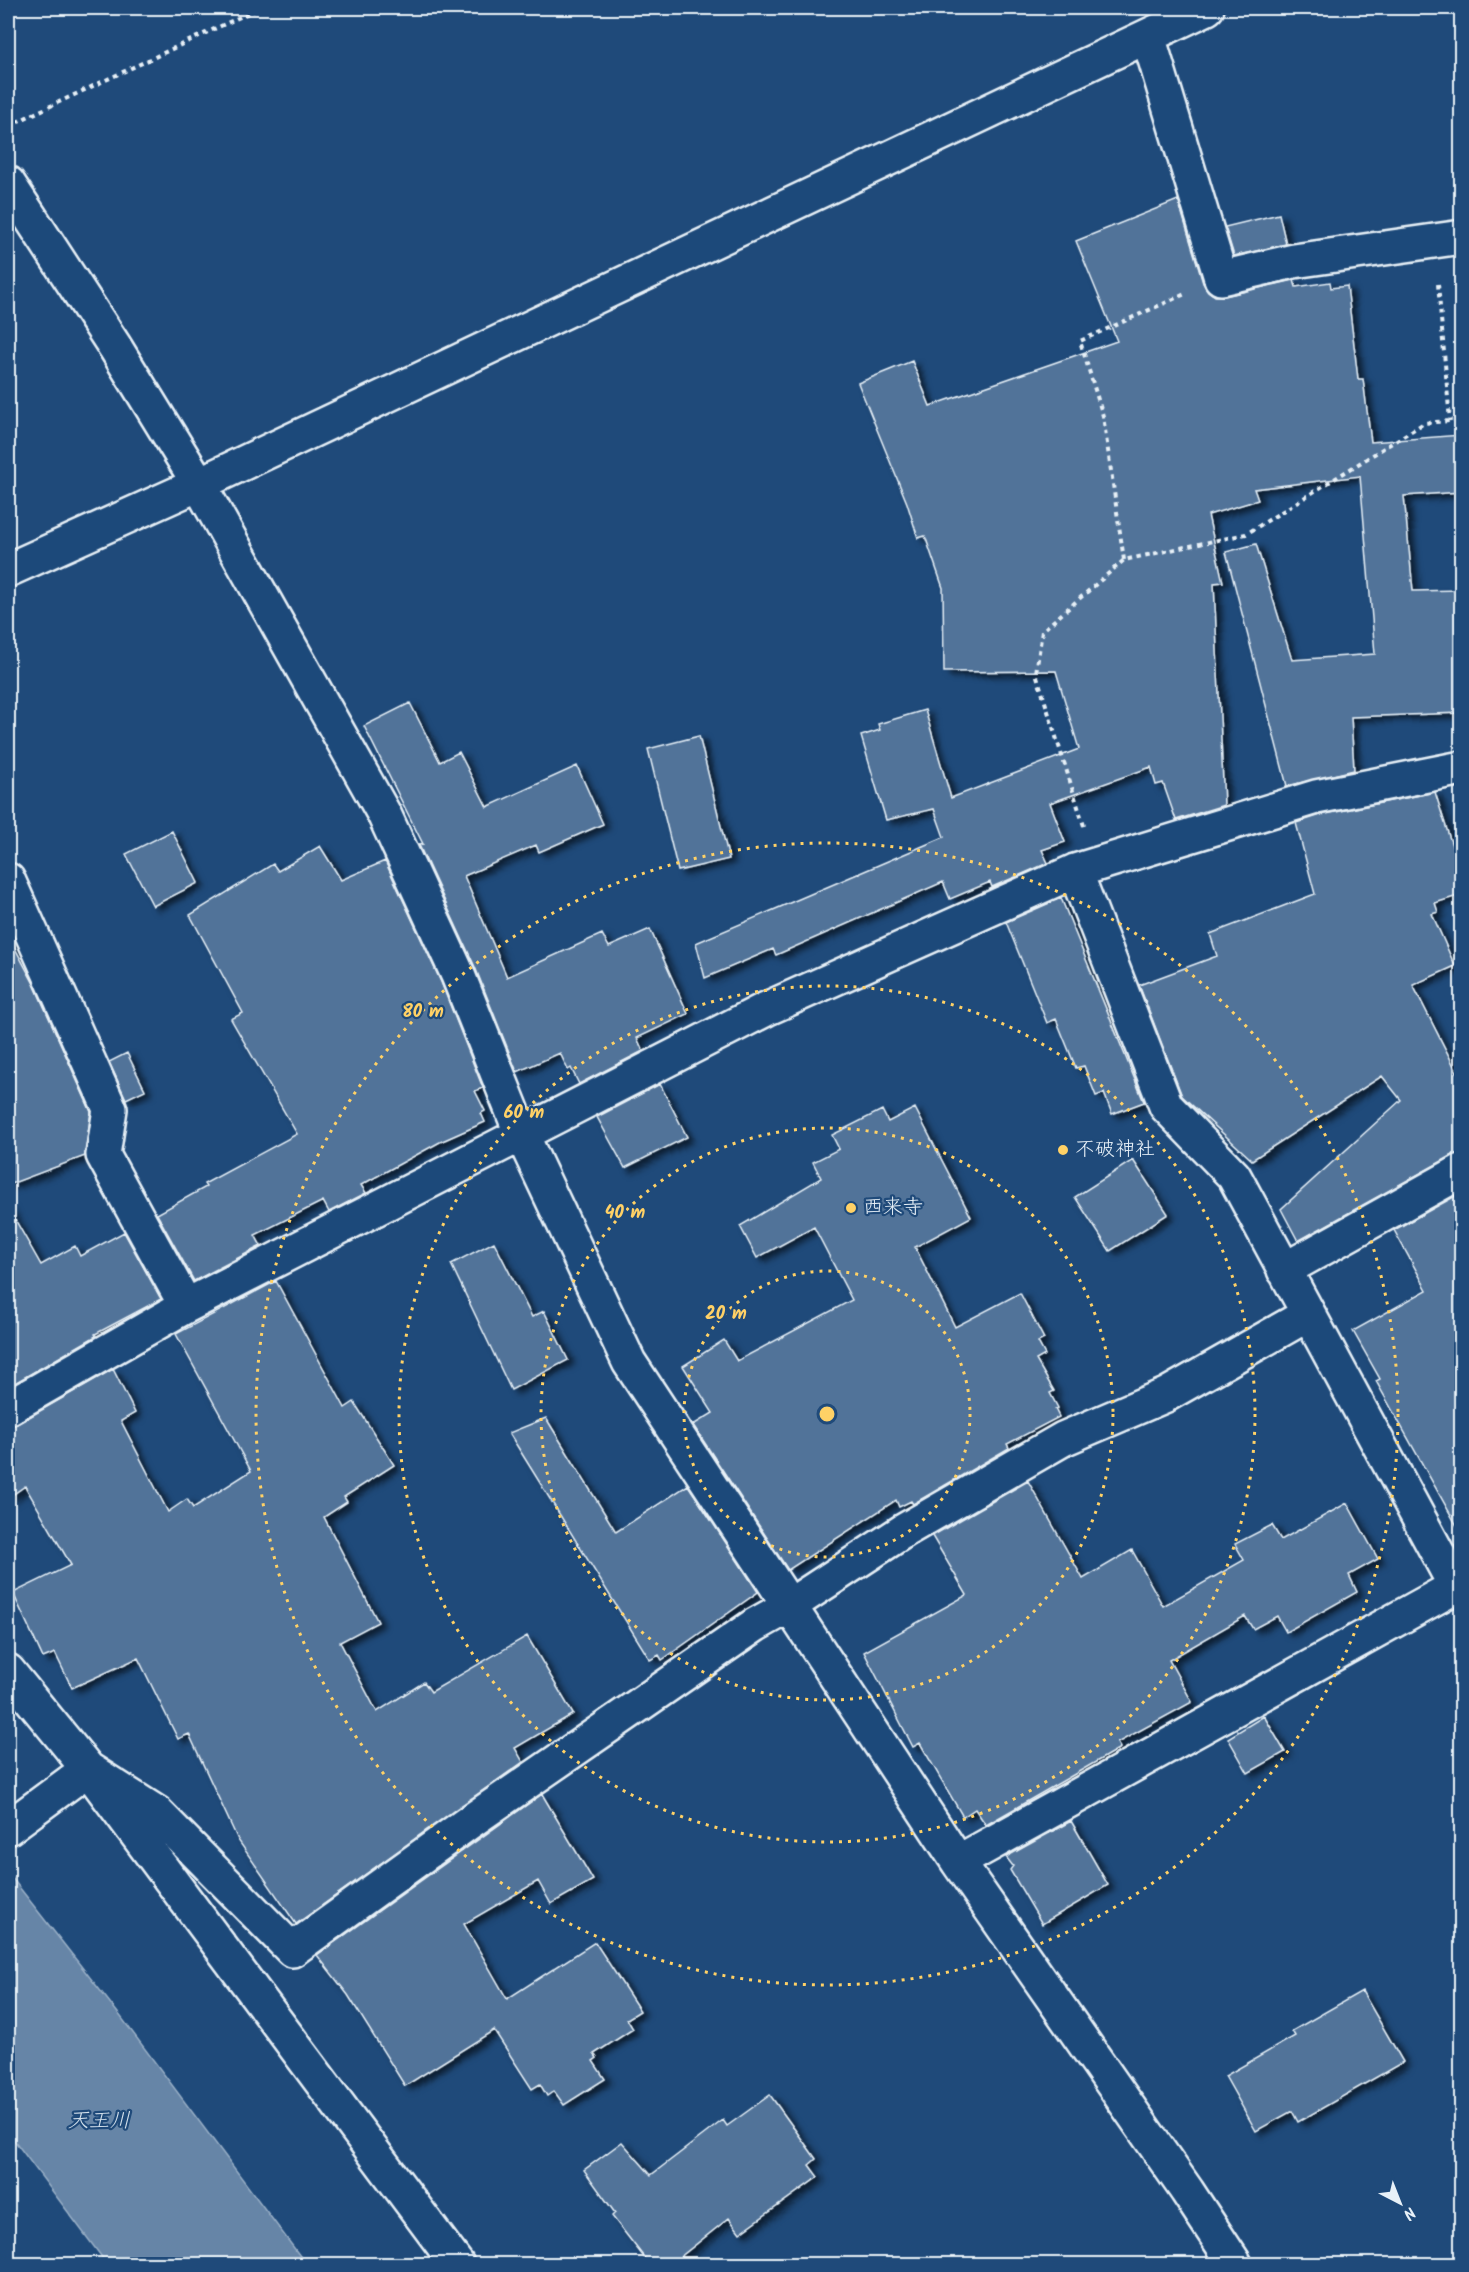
<svg xmlns="http://www.w3.org/2000/svg" width="1469" height="2272" font-family="Kalam,'Klee One',sans-serif">
<defs>
<filter id="shadow"><feDropShadow dx="6" dy="4" stdDeviation="3" flood-color="#0009"/></filter>
</defs>
<rect width="100%" height="100%" fill="#1f4a7a"/>
<filter id="ink" filterUnits="userSpaceOnUse"><feTurbulence type="fractalNoise" baseFrequency=".0167" numOctaves="2"/><feDisplacementMap in="SourceGraphic" scale="12" xChannelSelector="R" yChannelSelector="G"/><feConvolveMatrix kernelMatrix="1 2 1 2 8 2 1 2 1" color-interpolation-filters="sRGB"/></filter>
<g filter="url(#ink)">
<!-- water -->
<path fill="#6685a7" stroke="#9ab0c7" stroke-width="1.5" d="M 8,1873 L 121,2017 L 306,2264 L 107,2264 L 8,2132 Z"/>
<!-- building -->
<path fill="#517399" stroke="#e8f1f8" stroke-width="1.5" filter="url(#shadow)" d="M 1178,200 L 1203,283 L 1208,291 L 1215,296 L 1225,296 L 1294,280 L 1296,287 L 1330,282 L 1331,288 L 1347,286 L 1358,379 L 1363,379 L 1371,442 L 1461,435 L 1461,492 L 1404,496 L 1413,591 L 1461,590 L 1461,713 L 1351,717 L 1354,770 L 1287,786 L 1226,552 L 1256,544 L 1292,660 L 1375,654 L 1360,476 L 1254,489 L 1258,500 L 1208,515 L 1223,582 L 1214,583 L 1224,805 L 1176,820 L 1163,783 L 1156,785 L 1151,767 L 1050,803 L 1065,842 L 1042,850 L 1048,863 L 992,887 L 990,882 L 950,899 L 943,882 L 776,955 L 773,949 L 705,978 L 696,943 L 944,837 L 934,809 L 886,820 L 861,736 L 880,730 L 878,724 L 925,710 L 951,798 L 1079,749 L 1056,671 L 944,672 L 943,588 L 925,536 L 918,538 L 907,503 L 858,383 L 912,361 L 930,406 L 1117,341 L 1076,241 Z
M 1279,214 L 1286,244 L 1234,256 L 1225,227 Z
M 410,703 L 440,762 L 459,752 L 487,807 L 577,766 L 603,824 L 539,852 L 536,845 L 464,876 L 507,977 L 602,934 L 609,947 L 650,929 L 688,1014 L 637,1038 L 643,1051 L 579,1084 L 571,1068 L 568,1070 L 560,1053 L 517,1072 L 475,967 L 419,845 L 423,844 L 364,726 Z
M 699,736 L 729,859 L 678,871 L 648,749 Z
M 1435,792 L 1461,874 L 1461,895 L 1435,903 L 1438,912 L 1432,914 L 1455,966 L 1413,985 L 1461,1080 L 1461,1152 L 1453,1155 L 1298,1241 L 1281,1209 L 1401,1100 L 1382,1076 L 1252,1160 L 1182,1096 L 1139,985 L 1217,956 L 1210,934 L 1315,894 L 1296,823 L 1321,815 Z
M 172,831 L 198,883 L 153,906 L 126,854 Z
M 320,846 L 341,880 L 385,861 L 441,982 L 483,1088 L 475,1091 L 485,1111 L 481,1113 L 485,1122 L 440,1142 L 361,1185 L 366,1193 L 329,1212 L 323,1201 L 255,1235 L 261,1246 L 194,1281 L 157,1214 L 206,1187 L 204,1184 L 297,1134 L 231,1019 L 243,1013 L 190,915 L 273,864 L 278,871 Z
M 1061,898 L 1144,1102 L 1112,1114 L 1104,1093 L 1096,1096 L 1084,1066 L 1076,1068 L 1056,1019 L 1047,1023 L 1006,922 Z
M 8,935 L 34,984 L 91,1112 L 85,1156 L 8,1185 Z
M 127,1053 L 145,1090 L 126,1099 L 109,1062 Z
M 660,1084 L 687,1137 L 625,1168 L 597,1117 Z
M 915,1108 L 971,1217 L 915,1247 L 955,1327 L 1020,1293 L 1044,1339 L 1038,1342 L 1045,1355 L 1036,1360 L 1054,1391 L 1050,1393 L 1058,1408 L 1055,1409 L 1059,1417 L 1007,1444 L 1009,1448 L 913,1504 L 911,1501 L 899,1507 L 896,1500 L 788,1570 L 693,1425 L 713,1413 L 683,1366 L 724,1340 L 737,1361 L 852,1300 L 814,1227 L 757,1258 L 740,1226 L 821,1178 L 813,1162 L 839,1149 L 832,1135 L 882,1110 L 888,1122 Z
M 1133,1160 L 1168,1214 L 1110,1251 L 1075,1197 Z
M 1461,1193 L 1461,1533 L 1376,1381 L 1380,1379 L 1353,1331 L 1427,1290 L 1394,1230 Z
M 8,1207 L 41,1265 L 75,1246 L 80,1256 L 124,1232 L 161,1299 L 95,1334 L 96,1336 L 8,1387 Z
M 494,1242 L 532,1317 L 544,1311 L 568,1360 L 511,1390 L 451,1264 Z
M 276,1281 L 345,1408 L 354,1402 L 394,1465 L 344,1497 L 347,1502 L 324,1517 L 378,1622 L 340,1642 L 377,1712 L 424,1682 L 431,1692 L 527,1636 L 573,1714 L 515,1748 L 523,1762 L 296,1924 L 238,1840 L 189,1734 L 178,1739 L 138,1658 L 72,1688 L 55,1653 L 43,1658 L 13,1593 L 71,1565 L 25,1486 L 8,1498 L 8,1427 L 17,1424 L 113,1369 L 135,1413 L 121,1421 L 168,1512 L 187,1499 L 193,1508 L 251,1471 L 176,1334 Z
M 546,1418 L 616,1532 L 688,1485 L 758,1592 L 662,1660 L 659,1655 L 650,1660 L 509,1433 Z
M 1028,1481 L 1083,1579 L 1132,1550 L 1163,1606 L 1244,1560 L 1235,1544 L 1272,1525 L 1281,1540 L 1347,1503 L 1378,1559 L 1349,1575 L 1357,1592 L 1286,1632 L 1277,1616 L 1253,1629 L 1245,1616 L 1169,1660 L 1192,1702 L 1117,1743 L 1120,1748 L 986,1825 L 975,1809 L 963,1817 L 920,1743 L 913,1747 L 864,1652 L 967,1595 L 932,1536 Z
M 1264,1716 L 1285,1752 L 1248,1773 L 1228,1738 Z
M 542,1794 L 593,1880 L 551,1904 L 538,1881 L 464,1924 L 507,1999 L 595,1942 L 640,2011 L 627,2019 L 633,2029 L 594,2054 L 597,2058 L 593,2061 L 605,2079 L 564,2105 L 554,2091 L 547,2096 L 540,2084 L 532,2089 L 494,2030 L 405,2086 L 348,1995 L 317,1955 Z
M 1071,1821 L 1108,1885 L 1042,1924 L 1010,1870 L 1013,1866 L 1006,1857 Z
M 1362,1991 L 1403,2062 L 1298,2122 L 1292,2111 L 1256,2131 L 1225,2076 L 1295,2036 L 1292,2031 Z
M 770,2095 L 816,2159 L 809,2165 L 818,2177 L 740,2233 L 729,2218 L 670,2265 L 650,2265 L 612,2216 L 615,2213 L 584,2170 L 622,2142 L 651,2175 L 723,2120 L 727,2126 Z"/>
<g fill="none" stroke-linecap="round" stroke-linejoin="round">
<!-- minor casing -->
<g stroke="#e8f1f8" stroke-width="38">
<path id="minor" d="M 1148,36 L 1221,278 L 1294,261 L 1462,237
M 8,183 L 115,347 L 199,484 L 384,814 L 458,975 L 522,1135 L 629,1362 L 958,1862 L 1187,2191 L 1235,2264
M 8,570 L 199,484 L 1207,8
M 1075,871 L 1166,1106 L 1234,1176 L 1456,1587
M 8,880 L 110,1109 L 103,1155 L 186,1306
M 1284,1270 L 1462,1171
M 8,1408 L 186,1306 L 766,1009 L 1075,871 L 1316,797 L 1462,768
M 8,1671 L 88,1769 L 457,2264
M 8,1828 L 88,1769 L 157,1813 L 292,1950 L 468,1823 L 755,1625 L 789,1606 L 905,1530 L 1063,1439 L 1166,1395 L 1307,1315
M 958,1862 L 1462,1583"/>
</g>
<!-- path -->
<path stroke="#e8f1f8" stroke-width="4" stroke-dasharray="4.5 4.5" stroke-linecap="butt" d="M 8,126 L 259,8
M 1438,284 L 1450,421
M 1124,560 L 1103,416 L 1080,341 L 1185,294
M 1084,826 L 1036,673 L 1042,631 L 1124,560 L 1246,534 L 1424,423 L 1462,420"/>
<!-- minor -->
<use href="#minor" stroke="#1f4a7a" stroke-width="33"/>
</g>
</g>
<!-- distance rings -->
<g fill="none" stroke="#ffd166" stroke-width="3" stroke-dasharray="3 6">
<circle cx="827" cy="1414" r="143"/>
<circle cx="827" cy="1414" r="286"/>
<circle cx="827" cy="1414" r="428"/>
<circle cx="827" cy="1414" r="571"/>
</g>
<!-- markers -->
<g fill="#ffd166" stroke="#1f4a7a" stroke-width="2">
<circle cx="1063" cy="1150" r="6"/>
<circle cx="851" cy="1208" r="6"/>
</g>
<g text-anchor="middle" dominant-baseline="central" stroke-width="4.5" stroke-linejoin="round" paint-order="stroke">
<!-- poi labels -->
<g font-size="20" fill="#e8f1f8" stroke="#1f4a7a" text-anchor="start">
<text x="1075" y="1150">不破神社</text>
<text x="863" y="1208">西来寺</text>
</g>
<!-- water labels -->
<g font-size="21" font-style="italic" fill="#d4e1ec" stroke="#1f4a7a">
<text x="99" y="2121">天王川</text>
</g>
</g>
<circle cx="827" cy="1414" r="9" fill="#ffd166" stroke="#1f4a7a" stroke-width="3"/>
<g font-size="18" text-anchor="middle" font-weight="bold" fill="#ffd166" stroke="#1f4a7a" stroke-width="4.5" stroke-linejoin="round" paint-order="stroke">
<text x="423" y="1017">80 m</text>
<text x="524" y="1118">60 m</text>
<text x="625" y="1218">40 m</text>
<text x="726" y="1319">20 m</text>
</g>
<!-- margin -->
<rect width="1469" height="2272" fill="none" stroke="#1f4a7a" stroke-width="30"/>
<rect x="15" y="15" width="1439" height="2242" fill="none" stroke="#e8f1f8" stroke-width="2" filter="url(#ink)"/>
<!-- north arrow -->
<g transform="translate(1400 2203) rotate(138)" stroke="#1f4a7a" stroke-width="4.5" paint-order="stroke">
<path d="M0-4.5L10 22L0 15L-10 22Z" fill="#e8f1f8"/>
<text y="-9" font-size="16" font-weight="bold" text-anchor="middle" fill="#e8f1f8">N</text>
</g>
</svg>
